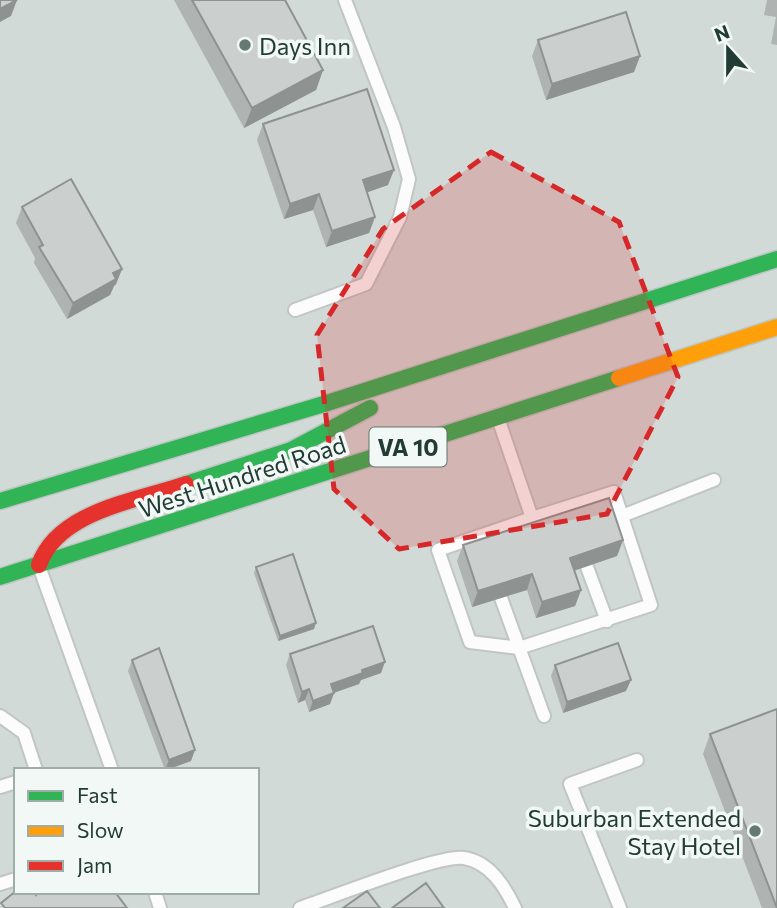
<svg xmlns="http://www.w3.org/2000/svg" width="777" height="908" font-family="Commissioner,sans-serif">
<rect width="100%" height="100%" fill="#e4e9e7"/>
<!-- built -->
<path fill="#d2dad7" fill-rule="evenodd" d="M 0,0 L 777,0 L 777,908 L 0,908 ZM 16,770 L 257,770 L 257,892 L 16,892 Z"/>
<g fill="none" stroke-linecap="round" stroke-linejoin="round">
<!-- lane casing -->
<g stroke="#c1c6c4" stroke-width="16">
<path id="lane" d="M 295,310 L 366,284 L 400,217 L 409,179 L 394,127 L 345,0
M 499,421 L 532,518 L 614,492 L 651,605 L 519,648 L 470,642 L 438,550 L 532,518
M 622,516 L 714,480
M 587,567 L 607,621
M 40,569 L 112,770
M 501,598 L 544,716
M 0,716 L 24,733 L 36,770
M 0,787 L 16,782
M 0,884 L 16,879
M 155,892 L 160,908
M 300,908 C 330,898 440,854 464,858 C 490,862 505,887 515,908
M 620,908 L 570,784 L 637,760"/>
</g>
<!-- fast casing -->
<g stroke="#bdc5c2" stroke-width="19">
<path id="fast" d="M 186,484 L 291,450 L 370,408
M 0,501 L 324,404 L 777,259
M 0,577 L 619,378"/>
</g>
<!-- slow casing -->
<g stroke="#bdc5c2" stroke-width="19">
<path id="slow" d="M 619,378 L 777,327"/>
</g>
<!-- jam casing -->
<g stroke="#bdc5c2" stroke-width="19">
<path id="jam" d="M 39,565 C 58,511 136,501 186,484"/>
</g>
<!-- lane -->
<use href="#lane" stroke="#fbfcfb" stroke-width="12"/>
<!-- fast -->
<use href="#fast" stroke="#30b455" stroke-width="16"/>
<!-- slow -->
<use href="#slow" stroke="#ff9f0a" stroke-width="16"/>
<!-- jam -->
<use href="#jam" stroke="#e5322d" stroke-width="16"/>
</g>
<!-- wall -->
<path fill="#afb3b1" d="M 174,0 L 285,0 L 323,70 L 316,90 L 244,128 Z
M 767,0 L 777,0 L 777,45 L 771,44 L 776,17 L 764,15 Z
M 538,40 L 640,56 L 634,72 L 546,100 L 532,56 Z
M 263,124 L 388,185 L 367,192 L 375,217 L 369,233 L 326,247 L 313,210 L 284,219 L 257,140 Z
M 22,207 L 122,269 L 116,284 L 114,286 L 110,295 L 67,319 L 34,263 L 35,258 L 16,223 Z
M 623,540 L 617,556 L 574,571 L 581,590 L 575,606 L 536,618 L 527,590 L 472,607 L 457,561 L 463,545 Z
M 256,567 L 314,629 L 278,641 L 254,573 Z
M 290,654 L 381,673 L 361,680 L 359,684 L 334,693 L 330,704 L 309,712 L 305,700 L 298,703 L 286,665 Z
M 132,660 L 191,761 L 168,770 L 165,770 L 128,671 Z
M 555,665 L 626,691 L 563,713 L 551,676 Z
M 710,734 L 777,908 L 762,908 L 703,754 Z"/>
<!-- shaded-wall -->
<path fill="#8e9290" d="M 17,0 L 11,16 L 0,22 L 0,9 Z
M 640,56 L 634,72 L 546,100 L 552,84 Z
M 323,70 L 316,90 L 244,128 L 252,108 Z
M 394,170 L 388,185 L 357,196 L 363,180 Z
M 319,194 L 313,210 L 284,219 L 290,204 Z
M 375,217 L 369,233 L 326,247 L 332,231 Z
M 122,269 L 116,284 L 114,286 L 110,295 L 67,319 L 73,303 L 113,273 Z
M 623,540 L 617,556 L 564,574 L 570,558 Z
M 532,574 L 527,590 L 472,607 L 478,591 Z
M 581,590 L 575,606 L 536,618 L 542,602 Z
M 316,623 L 314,629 L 278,641 L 280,636 Z
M 385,662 L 381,673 L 361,680 L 359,684 L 327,695 L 331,684 L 362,670 Z
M 631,680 L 626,691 L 563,713 L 567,702 Z
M 309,689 L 305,700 L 298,703 L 302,692 Z
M 334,693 L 330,704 L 309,712 L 313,701 Z
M 195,750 L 191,761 L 165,770 L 169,760 Z"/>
<!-- building -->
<path fill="#cbd0ce" stroke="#8e9290" stroke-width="2" d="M 0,0 L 17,0 L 0,9 Z
M 192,0 L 285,0 L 323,70 L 252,108 Z
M 626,12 L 640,56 L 552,84 L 538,40 Z
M 367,89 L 394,170 L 363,180 L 375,217 L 332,231 L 319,194 L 290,204 L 263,124 Z
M 71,179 L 122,269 L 113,273 L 116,279 L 73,303 L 39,247 L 43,245 L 22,207 Z
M 609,498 L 623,540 L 570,558 L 581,590 L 542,602 L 532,574 L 478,591 L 463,545 Z
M 293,554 L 316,623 L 280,636 L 256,567 Z
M 373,626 L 385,662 L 362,670 L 363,673 L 331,684 L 334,693 L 313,701 L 309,689 L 302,692 L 290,654 Z
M 618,643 L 631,680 L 567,702 L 555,665 Z
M 159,648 L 195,750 L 169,760 L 132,660 Z
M 777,709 L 777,908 L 710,734 Z
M 426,883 L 444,908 L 392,908 Z
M 16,891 L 16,892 L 35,892 L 36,895 L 40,892 L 115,892 L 127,908 L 5,908 L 1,903 Z
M 367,891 L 380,908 L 343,908 Z"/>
<!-- marked area -->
<path fill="#d62828" fill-opacity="0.2" stroke="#d62828" stroke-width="5" stroke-dasharray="14 9" stroke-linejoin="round" d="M 491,152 L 619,222 L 678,377 L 607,514 L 399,549 L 334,489 L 317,335 L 383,229 Z"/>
<!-- markers -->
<g fill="#667973" stroke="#f2f8f5" stroke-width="2.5">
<circle cx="245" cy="45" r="7"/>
<circle cx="755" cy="831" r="7"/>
</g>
<g text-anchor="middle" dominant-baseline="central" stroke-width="7" stroke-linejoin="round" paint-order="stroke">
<!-- shield labels -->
<rect fill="#f2f8f5" stroke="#60746f" stroke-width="2" x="369.5" y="427.5" width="77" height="39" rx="5"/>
<g font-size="23" font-weight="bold" fill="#223c35">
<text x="408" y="447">VA 10</text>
</g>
<!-- poi labels -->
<g font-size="24" fill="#223c35" stroke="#f2f8f5" text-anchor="start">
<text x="259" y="45">Days Inn</text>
<text x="741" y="817" text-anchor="end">Suburban Extended<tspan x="741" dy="28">Stay Hotel</tspan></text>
</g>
<!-- street labels -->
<g font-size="24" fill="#223c35" stroke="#f2f8f5">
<text transform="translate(242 476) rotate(-18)">West Hundred Road</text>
</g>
</g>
<!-- legend -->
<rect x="14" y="768" width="245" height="126" fill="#f2f8f5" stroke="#9fada8" stroke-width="2"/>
<rect x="28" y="791" width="35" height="10" fill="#30b455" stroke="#9fada8" stroke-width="2"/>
<text x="77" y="803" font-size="21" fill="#223c35">Fast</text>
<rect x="28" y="826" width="35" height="10" fill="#ff9f0a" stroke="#9fada8" stroke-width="2"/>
<text x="77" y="838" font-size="21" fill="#223c35">Slow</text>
<rect x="28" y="861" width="35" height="10" fill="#e5322d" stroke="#9fada8" stroke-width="2"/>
<text x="77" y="873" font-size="21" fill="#223c35">Jam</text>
<!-- north arrow -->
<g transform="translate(728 49) rotate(339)" stroke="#f2f8f5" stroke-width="5" paint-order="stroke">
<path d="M0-5L12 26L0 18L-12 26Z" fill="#223c35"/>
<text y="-10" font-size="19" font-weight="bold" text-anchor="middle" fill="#223c35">N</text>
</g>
</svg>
